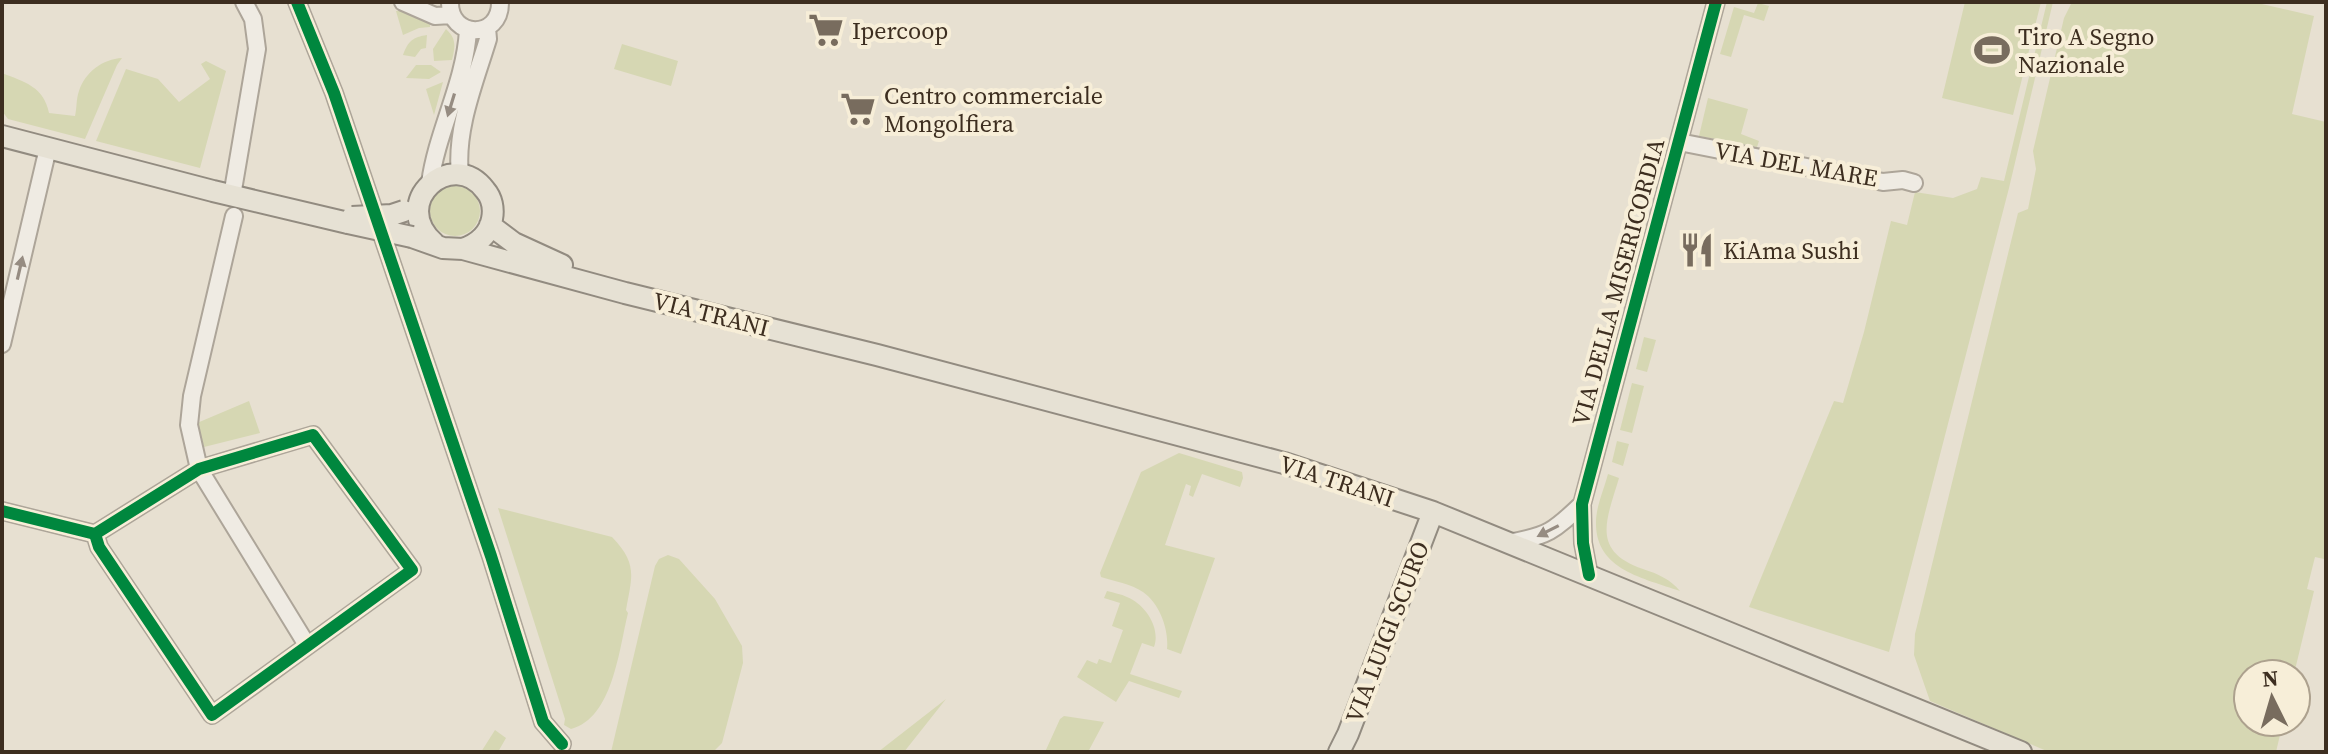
<svg xmlns="http://www.w3.org/2000/svg" width="2328" height="754" font-family="'Source Serif 4',serif">
<rect width="100%" height="100%" fill="#e7e0d1"/>
<!-- green -->
<path fill="#d6d7b3" d="M 1965,2 L 2041,2 L 2013,115 L 1942,98 Z
M 2047,2 L 2053,2 L 2009,188 L 1889,652 L 1749,607 L 1834,401 L 1843,403 L 1864,332 L 1891,221 L 1907,225 L 1915,192 L 1953,198 L 1977,189 L 1981,177 L 2004,181 Z
M 2072,2 L 2253,2 L 2314,16 L 2292,114 L 2326,122 L 2326,553 L 2324,559 L 2315,557 L 2307,589 L 2314,591 L 2294,674 L 2248,674 L 2248,722 L 2283,722 L 2276,752 L 2049,752 L 1930,701 L 1914,655 L 1915,634 L 2018,213 L 2028,209 L 2036,169 L 2033,151 L 2064,18 Z
M 1758,3 L 1769,6 L 1764,21 L 1744,15 L 1731,57 L 1720,54 L 1734,7 L 1754,13 Z
M 406,10 L 430,23 L 430,27 L 419,28 L 403,35 L 396,11 Z
M 446,29 C 457,39 455,47 452,60 L 434,61 L 433,49 Z
M 427,35 L 426,48 L 421,49 L 415,57 L 403,55 C 408,41 413,37 427,35 Z
M 622,44 L 678,61 L 671,86 L 614,69 Z
M 122,58 L 117,65 L 85,139 L 8,119 L 2,111 L 2,73 C 25,82 44,87 49,113 L 75,116 C 77,108 76,99 79,91 C 85,72 103,59 122,58 Z
M 206,61 L 226,71 L 200,168 L 96,141 L 126,69 L 158,79 L 179,102 L 210,79 L 201,64 Z
M 416,65 L 431,65 L 441,72 L 429,79 L 406,78 Z
M 443,82 L 434,115 L 426,89 Z
M 1708,98 L 1748,109 L 1741,134 L 1759,141 L 1757,147 L 1699,136 Z
M430 211a25 25 0 1 1 50 0a25 25 0 1 1-50 0Z
M 1644,337 L 1656,340 L 1647,372 L 1636,369 Z
M 1632,383 L 1644,386 L 1632,433 L 1620,430 Z
M 249,401 L 260,433 L 204,447 L 197,423 Z
M 1617,441 L 1629,444 L 1623,466 L 1612,462 Z
M 1179,453 L 1242,472 L 1243,478 L 1240,487 L 1202,474 L 1193,497 L 1189,495 L 1191,486 L 1186,484 L 1165,545 L 1215,558 L 1181,654 L 1167,649 C 1169,630 1160,604 1143,592 C 1131,584 1114,581 1101,577 L 1100,573 L 1141,472 Z
M 1608,474 L 1619,478 C 1607,519 1590,551 1643,569 C 1658,574 1670,579 1680,591 C 1644,578 1595,570 1596,522 C 1596,507 1604,489 1608,474 Z
M 498,508 L 612,537 C 638,564 632,576 626,610 L 628,613 C 619,649 613,718 571,729 L 564,725 L 565,719 Z
M 668,555 L 679,559 L 715,599 L 742,646 L 743,663 L 722,743 L 713,752 L 611,752 L 655,566 L 659,559 Z
M 1107,591 C 1114,593 1121,594 1127,597 C 1145,604 1161,628 1154,647 L 1142,643 L 1130,674 L 1182,691 L 1179,698 L 1129,681 L 1116,702 L 1077,677 L 1087,660 L 1097,664 L 1099,659 L 1111,663 L 1123,630 L 1112,626 L 1120,603 L 1104,598 Z
M 946,699 L 904,752 L 878,752 Z
M 1064,716 L 1104,722 L 1088,752 L 1045,752 L 1060,719 Z
M 495,730 L 506,738 L 498,752 L 481,752 Z"/>
<g fill="none" stroke-linecap="round" stroke-linejoin="round">
<!-- minor casing -->
<g stroke="#ada599" stroke-width="20">
<path id="minor" d="M 297,2 L 334,93 L 491,556 L 543,722 L 562,744
M 403,2 L 435,16 L 452,15
M 450,2 C 449,39 501,40 500,2
M 1679,142 L 1883,182 L 1903,180 L 1914,183
M 460,175 C 455,129 475,82 488,39 L 487,28
M 430,183 C 437,131 465,83 468,30
M 232,196 L 257,49 L 253,19 L 244,2
M 234,216 L 192,396 L 189,425 L 199,469 L 307,645
M 2,344 L 48,148
M 2,511 L 95,534 L 199,469 L 313,435 L 412,570 L 212,715 L 99,547 L 95,534
M 1508,543 C 1548,536 1554,531 1582,504
M 1589,575 L 1583,543 L 1582,504 L 1716,2"/>
</g>
<!-- major casing -->
<g stroke="#928b80" stroke-width="24">
<path id="major" d="M 2,136 L 213,191 L 348,223
M 490,225 L 514,243 L 562,265
M 412,237 L 443,248 L 463,249 L 625,293 L 877,355 L 1284,463 L 1433,512 L 2021,752
M 434,243 C 388,201 453,147 485,190 C 492,198 494,209 492,219 C 489,235 477,244 463,249
M 1339,752 L 1348,734 L 1433,512"/>
</g>
<!-- minor -->
<use href="#minor" stroke="#efebe3" stroke-width="16"/>
<!-- major -->
<use href="#major" stroke="#e6e1d4" stroke-width="20"/>
<!-- major-bridge casing -->
<g stroke="#928b80" stroke-width="24" stroke-linecap="butt">
<path id="major-bridge" d="M 352,217 L 392,215 L 404,211
M 348,223 L 412,237"/>
</g>
<!-- major-bridge -->
<use href="#major-bridge" stroke="#e6e1d4" stroke-width="20"/>
<!-- cycleway casing -->
<g stroke="#f7eed8" stroke-width="17">
<path id="cycleway" d="M 297,2 L 334,93 L 491,556 L 543,722 L 562,744
M 2,511 L 95,534 L 199,469 L 313,435 L 412,570 L 212,715 L 99,547 L 95,534
M 1589,575 L 1583,543 L 1582,504 L 1716,2"/>
</g>
<!-- cycleway -->
<use href="#cycleway" stroke="#00873e" stroke-width="12"/>
</g>
<!-- one-way arrows -->
<defs><path id="oneway-solid" d="M-6-.8H1V-3.2L6.5 0L1 3.2V.8H-6Z" transform="scale(2)"/></defs>
<g fill="#968c82">
<use href="#oneway-solid" transform="translate(451 105) rotate(107)"/>
<use href="#oneway-solid" transform="translate(20 268) rotate(-77)"/>
<use href="#oneway-solid" transform="translate(1548 531) rotate(153)"/>
</g>
<!-- icons -->
<defs>
<g id="supermarket-bare" transform="scale(2.76)"><path d="M-6-5.5h2.5l.6 2H6L4.5 2H-2.5L-4.4-4H-6ZM-1.5 3.2a1.3 1.3 0 1 0 .1 0ZM3 3.2a1.3 1.3 0 1 0 .1 0Z" fill="#786c5e" stroke="#f7eed8" stroke-width="2.5" paint-order="stroke"/></g>
<g id="stadium-bare" transform="scale(2.76)"><path d="M0-5a6.5 5 0 1 0 0 10a6.5 5 0 1 0 0-10ZM-3.5-1.8h7v3.6h-7Z" fill="#786c5e" stroke="#f7eed8" stroke-width="2.5" paint-order="stroke"/></g>
<g id="restaurant-bare" transform="scale(2.76)"><path d="M-5-6h1v4h1v-4h1v4h1v-4h1v5L-1.5 .5V6h-2V.5L-5-1ZM5-6V6H3V1.5H1.5Q1.5-4 5-6Z" fill="#786c5e" stroke="#f7eed8" stroke-width="2.5" paint-order="stroke"/></g>
</defs>
<g fill-rule="evenodd">
<use href="#supermarket-bare" x="826" y="30"/>
<use href="#stadium-bare" x="1992" y="50"/>
<use href="#supermarket-bare" x="858" y="109"/>
<use href="#restaurant-bare" x="1697" y="250"/>
</g>
<g text-anchor="middle" dominant-baseline="central" stroke-width="8" stroke-linejoin="round" paint-order="stroke">
<!-- poi labels -->
<g font-size="24" fill="#3d2e20" stroke="#f7eed8" text-anchor="start">
<text x="852" y="30">Ipercoop</text>
<text x="2018" y="36">Tiro A Segno<tspan x="2018" dy="28">Nazionale</tspan></text>
<text x="884" y="95">Centro commerciale<tspan x="884" dy="28">Mongolfiera</tspan></text>
<text x="1723" y="250">KiAma Sushi</text>
</g>
<!-- street labels -->
<g font-size="24" fill="#3d2e20" stroke="#f7eed8">
<text transform="translate(1796 164) rotate(10)">VIA DEL MARE</text>
<text transform="translate(1618 282) rotate(-75)">VIA DELLA MISERICORDIA</text>
<text transform="translate(711 314) rotate(14)">VIA TRANI</text>
<text transform="translate(1337 481) rotate(18)">VIA TRANI</text>
<text transform="translate(1387 632) rotate(-69)">VIA LUIGI SCURO</text>
</g>
</g>
<!-- border -->
<rect width="2328" height="754" fill="none" stroke="#3d2e20" stroke-width="8"/>
<!-- north arrow -->
<g transform="translate(2272 698) rotate(355)"><circle r="38" fill="#f7eed8" stroke="#ada18e" stroke-width="2"/>
<path d="M0-6L14 30L0 20L-14 30Z" fill="#786c5e"/>
<text y="-12" font-size="22" font-weight="bold" text-anchor="middle" fill="#3d2e20">N</text>
</g>
</svg>
